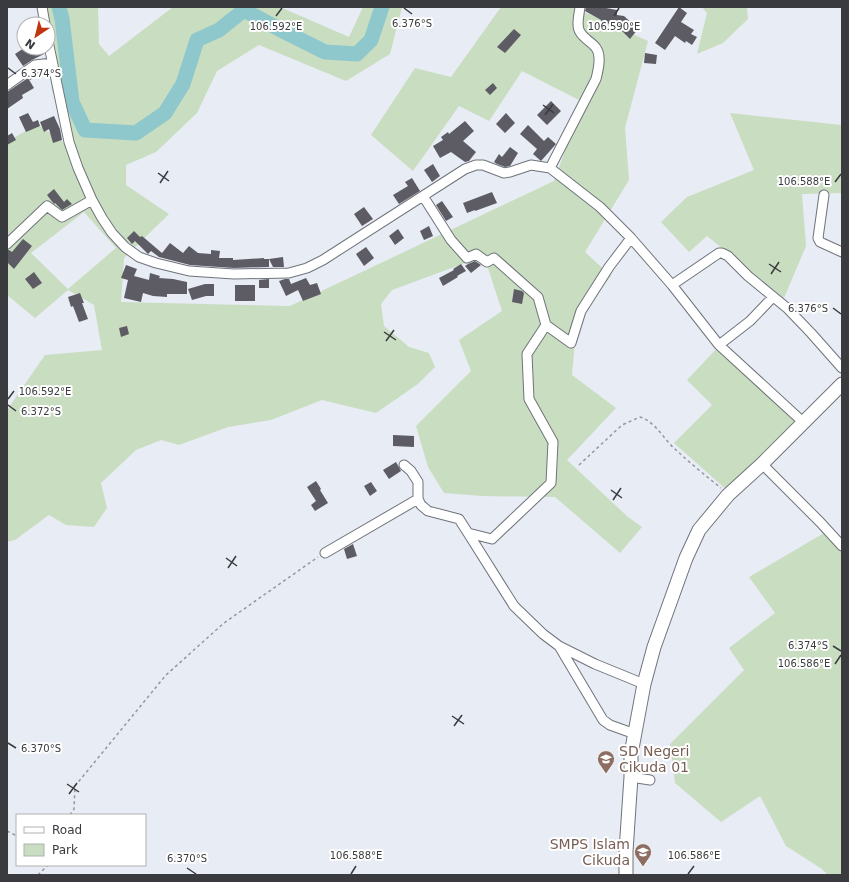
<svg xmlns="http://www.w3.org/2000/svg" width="849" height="882" font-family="'DejaVu Sans',sans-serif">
<rect width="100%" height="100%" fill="#e8ecf5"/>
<!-- green -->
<path fill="#c9ddc0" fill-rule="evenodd" d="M 42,7 L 100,7 L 98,9 L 99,44 L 109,56 L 173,7 L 280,7 L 349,37 L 363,7 L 402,7 L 390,54 L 346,81 L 259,45 L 217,71 L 197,113 L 156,152 L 126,165 L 126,185 L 169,214 L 124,258 L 121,302 L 290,306 L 554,181 L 583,102 L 522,71 L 489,121 L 459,106 L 413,171 L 371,135 L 415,68 L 451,77 L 501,7 L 573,7 L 648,41 L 625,128 L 629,180 L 585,252 L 611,276 L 577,320 L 572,375 L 616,408 L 567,460 L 628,517 L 642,527 L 620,553 L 555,497 L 482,496 L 444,493 L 428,467 L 416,426 L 471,371 L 459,340 L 502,311 L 484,256 L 392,290 L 381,304 L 384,326 L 409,347 L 429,353 L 435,367 L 418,384 L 376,413 L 322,400 L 271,420 L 228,427 L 179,445 L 161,440 L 136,450 L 101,483 L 107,508 L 94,527 L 66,525 L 49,515 L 15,540 L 7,542 L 7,410 L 45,355 L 102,350 L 94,305 L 68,290 L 35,318 L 7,295 L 7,142 L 37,124 L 67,145 L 73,137 L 52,91 L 48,41 L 48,24 ZM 84,212 L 116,248 L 68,289 L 31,253 Z
M 702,7 L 747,7 L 748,19 L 723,43 L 697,54 L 707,13 Z
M 730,113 L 842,125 L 842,193 L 802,194 L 806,246 L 784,298 L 707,236 L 689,252 L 661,222 L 687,197 L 754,170 Z
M 720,345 L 805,423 L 728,491 L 674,443 L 712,405 L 687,380 Z
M 831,529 L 842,541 L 842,875 L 828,875 L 822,869 L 786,846 L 760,796 L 721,822 L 675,783 L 670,744 L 744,670 L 729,648 L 775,613 L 749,577 Z"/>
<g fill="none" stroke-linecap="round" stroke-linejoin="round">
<!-- river -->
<path stroke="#8ec7cc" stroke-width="15" d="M 59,7 L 62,19 L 72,102 L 85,130 L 136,133 L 165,113 L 183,84 L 197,40 L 219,30 L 244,10 L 279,29 L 325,52 L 357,54 L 371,40 L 382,7"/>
</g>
<!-- building -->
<path fill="#5d5c64" d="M 586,7 L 603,7 L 606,8 L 617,10 L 617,15 L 624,16 L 638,29 L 630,39 L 622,31 L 625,27 L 601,22 L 601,20 L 585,11 Z
M 679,7 L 687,13 L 681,22 L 694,30 L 691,34 L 697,37 L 692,45 L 686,41 L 685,43 L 675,36 L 665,50 L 655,43 Z
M 514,29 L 521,35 L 505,53 L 497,47 Z
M 24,48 L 28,53 L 36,48 L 41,48 L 44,54 L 32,60 L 23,66 L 15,54 Z
M 645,53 L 657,55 L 656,64 L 644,63 Z
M 42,70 L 43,72 L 30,80 L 28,77 L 37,71 Z
M 28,78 L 34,88 L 22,95 L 23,98 L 7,109 L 7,92 Z
M 493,83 L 497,88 L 490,95 L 485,90 Z
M 551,101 L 561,111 L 547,125 L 537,115 Z
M 28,113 L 33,122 L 38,120 L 40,126 L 26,132 L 19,117 Z
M 506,113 L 515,123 L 505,133 L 496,124 Z
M 54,116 L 60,129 L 62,140 L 53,143 L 49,129 L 44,132 L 40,122 Z
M 465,121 L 474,131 L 463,141 L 476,152 L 469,161 L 465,162 L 451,152 L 440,158 L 433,146 L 443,140 L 441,137 L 448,132 L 449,134 Z
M 528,125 L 544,141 L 548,137 L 556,144 L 541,161 L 533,154 L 537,149 L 520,134 Z
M 12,133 L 16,140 L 7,145 L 7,136 Z
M 510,147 L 518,153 L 510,166 L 505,167 L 497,164 L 494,162 L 499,154 L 502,157 Z
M 433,164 L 440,176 L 432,182 L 424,170 Z
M 412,178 L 420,191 L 399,204 L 393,195 L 408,186 L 405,182 Z
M 54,189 L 64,202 L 67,199 L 72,204 L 62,210 L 55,203 L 54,204 L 47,195 Z
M 492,192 L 497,203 L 475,211 L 475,210 L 467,213 L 463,203 Z
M 442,201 L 453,217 L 446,221 L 436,205 Z
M 364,207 L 373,219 L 362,226 L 354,214 Z
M 429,226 L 433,236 L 424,240 L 420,231 Z
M 398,229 L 404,238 L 395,245 L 389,236 Z
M 134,231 L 140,237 L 142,236 L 162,253 L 170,243 L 183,253 L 189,246 L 198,253 L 211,254 L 211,250 L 220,251 L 219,258 L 233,258 L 233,260 L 264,258 L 264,259 L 269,259 L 269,267 L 234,268 L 190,265 L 159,257 L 151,251 L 148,254 L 135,241 L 132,244 L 127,238 Z
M 23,239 L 32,246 L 14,269 L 7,262 L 7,250 L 9,250 L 12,252 Z
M 366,247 L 374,258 L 364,266 L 356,254 Z
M 283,257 L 284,267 L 273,267 L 269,259 Z
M 475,261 L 481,265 L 471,273 L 465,266 L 468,264 Z
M 461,264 L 466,271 L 457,276 L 458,277 L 443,286 L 439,278 L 454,270 L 453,269 Z
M 126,265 L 137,269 L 134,276 L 149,280 L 150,273 L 160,276 L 159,278 L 173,279 L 187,282 L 187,294 L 167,294 L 167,297 L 153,296 L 143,293 L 141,302 L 124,298 L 128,280 L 121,278 Z
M 34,272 L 42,283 L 33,289 L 25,279 Z
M 306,278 L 310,285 L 317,283 L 321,294 L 303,301 L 298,290 L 286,296 L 279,281 L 285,279 L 289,279 L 291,284 Z
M 269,279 L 269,288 L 259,288 L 259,280 Z
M 205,284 L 214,284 L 214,296 L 206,296 L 192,300 L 188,289 Z
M 235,285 L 255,285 L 255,301 L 235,301 Z
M 514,289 L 522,291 L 524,293 L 522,304 L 512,302 Z
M 80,293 L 84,303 L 82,303 L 88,319 L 79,322 L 73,306 L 71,307 L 68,297 Z
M 127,326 L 129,334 L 121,337 L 119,328 Z
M 393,435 L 414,436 L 414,447 L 393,446 Z
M 396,462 L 401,471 L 389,479 L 383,470 Z
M 316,481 L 321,489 L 320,490 L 328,503 L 315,511 L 311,505 L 316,501 L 307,487 Z
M 371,482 L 377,491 L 370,496 L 364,486 Z
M 353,544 L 357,556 L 347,559 L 344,549 Z"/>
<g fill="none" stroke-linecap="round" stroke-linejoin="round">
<!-- street casing -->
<g stroke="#6f737a" stroke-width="11">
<path id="street" d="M 42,7 L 45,24
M 48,41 L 69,142 L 78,168 L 92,200 L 102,218 L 112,233 L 125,247 L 139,257 L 156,263 L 189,271 L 234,274 L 289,273 L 307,268 L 323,260 L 465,169 L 476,165 L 483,165 L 504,173 L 510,172 L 531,165 L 550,168 L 600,207 L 631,238 L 672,285 L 719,345 L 803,422
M 7,85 L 35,65 L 52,63
M 550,168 L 596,79 C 598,71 602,56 596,48 C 592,42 584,39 580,32 C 576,26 579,15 580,7
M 824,195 L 818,238 L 820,242 L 842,252
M 423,196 L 451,240 L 467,258 L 476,254 L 487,262 L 494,258 L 538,297 L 546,325
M 7,244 L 47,206 L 62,217 L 92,200
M 672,285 L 719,253 L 722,253 L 728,256 L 748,276 L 787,308 L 811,333 L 842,368
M 719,345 L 750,321 L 773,297
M 762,464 L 820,522 L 842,546
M 404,465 L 411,471 L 418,482 L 418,499 L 421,505 L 428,511 L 459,519 L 468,533 L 514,606 L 543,634 L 559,646 L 595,664 L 644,684
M 468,533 L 492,539 L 551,483 L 553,442 L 529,399 L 527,354 L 546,325 L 571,343 L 581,311 L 609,267 L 631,238
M 325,553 L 418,499
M 559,646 L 603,720 L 610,725 L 635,734
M 631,777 L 650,780"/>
</g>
<!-- secondary casing -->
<g stroke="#6f737a" stroke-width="15">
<path id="secondary" d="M 626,875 L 626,851 L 631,777 L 631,754 L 644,684 L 654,647 L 686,558 L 699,530 L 728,495 L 762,464 L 842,384"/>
</g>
<!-- path -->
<path stroke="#95979e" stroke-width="1.5" stroke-dasharray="3 3" stroke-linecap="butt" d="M 579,465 L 622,425 L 640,417 C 656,422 664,440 676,450 C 690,463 706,476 721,488
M 70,815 L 74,809 L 75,786 L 166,675 L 224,623 L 318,557
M 7,831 L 17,836
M 38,875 L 48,865"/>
<!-- street -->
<use href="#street" stroke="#fff" stroke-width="9"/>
<!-- secondary -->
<use href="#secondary" stroke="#fff" stroke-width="13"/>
</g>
<!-- ticks -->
<path fill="none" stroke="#3a3b3f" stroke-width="1.5" d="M 404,8 L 412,14M 276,16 L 282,8M 614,16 L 619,8M 8,68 L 16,74M 543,105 L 554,113M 545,115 L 553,104M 158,173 L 169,181M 835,182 L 841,174M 160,183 L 168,171M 769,264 L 781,272M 771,274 L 779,262M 833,308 L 841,314M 384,332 L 396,340M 386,341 L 394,330M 8,399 L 14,391M 8,405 L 16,411M 611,490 L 622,498M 613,500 L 621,488M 226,558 L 237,566M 228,568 L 236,556M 833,646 L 841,651M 835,664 L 841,655M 452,716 L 464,724M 454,726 L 462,715M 8,743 L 16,748M 67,784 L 79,792M 69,794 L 77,783M 187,868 L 196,874M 351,874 L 356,866M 688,874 L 694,866"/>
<!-- icons -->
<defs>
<g id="school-pin" transform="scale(0.9)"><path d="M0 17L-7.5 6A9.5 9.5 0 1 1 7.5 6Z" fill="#8d6e63" stroke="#fff"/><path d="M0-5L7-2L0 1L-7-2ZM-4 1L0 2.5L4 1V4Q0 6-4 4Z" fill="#fff"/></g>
</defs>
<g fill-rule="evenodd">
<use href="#school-pin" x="606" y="759"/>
<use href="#school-pin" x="643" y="852"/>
</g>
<g text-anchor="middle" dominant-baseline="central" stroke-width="4" stroke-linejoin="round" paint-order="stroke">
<!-- education labels -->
<g font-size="14" fill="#785e54" stroke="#fff" text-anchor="start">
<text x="619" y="751">SD Negeri<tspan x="619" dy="16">Cikuda 01</tspan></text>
<text x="630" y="844" text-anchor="end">SMPS Islam<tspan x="630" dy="16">Cikuda</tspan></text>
</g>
</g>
<g font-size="10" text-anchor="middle" fill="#3a3b3f" stroke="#fff" stroke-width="4" stroke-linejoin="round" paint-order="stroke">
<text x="412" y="27">6.376°S</text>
<text x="276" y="30">106.592°E</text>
<text x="614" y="30">106.590°E</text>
<text x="41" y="77">6.374°S</text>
<text x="804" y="185">106.588°E</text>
<text x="808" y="312">6.376°S</text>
<text x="45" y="395">106.592°E</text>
<text x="41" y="415">6.372°S</text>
<text x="808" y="649">6.374°S</text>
<text x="804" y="667">106.586°E</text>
<text x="41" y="752">6.370°S</text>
<text x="356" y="859">106.588°E</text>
<text x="694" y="859">106.586°E</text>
<text x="187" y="862">6.370°S</text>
</g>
<!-- border -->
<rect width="849" height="882" fill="none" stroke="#3a3b3f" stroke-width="16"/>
<!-- legend -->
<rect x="16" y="814" width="130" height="52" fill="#ffffff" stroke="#b0b1b2"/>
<rect x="24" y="827" width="20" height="6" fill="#ffffff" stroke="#b0b1b2"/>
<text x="52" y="834" font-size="12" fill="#3a3b3f">Road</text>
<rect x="24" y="844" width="20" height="12" fill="#c9ddc0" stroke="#b0b1b2"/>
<text x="52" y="854" font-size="12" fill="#3a3b3f">Park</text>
<!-- north arrow -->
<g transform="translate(36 36) rotate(215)"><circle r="19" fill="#ffffff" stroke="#b0b1b2"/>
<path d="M0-3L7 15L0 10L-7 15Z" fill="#bf350f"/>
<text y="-6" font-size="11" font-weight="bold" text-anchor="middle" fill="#3a3b3f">N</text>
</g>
</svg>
